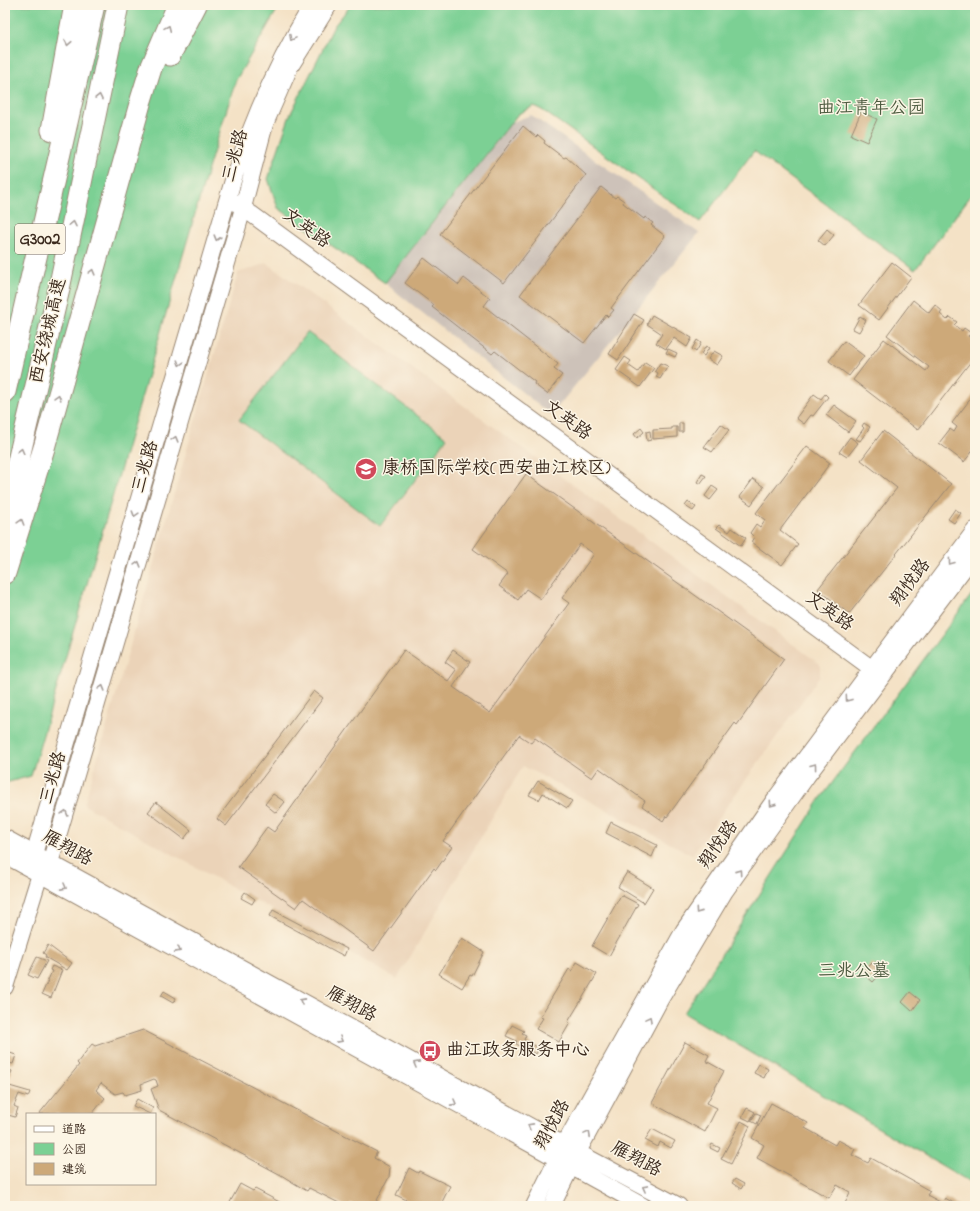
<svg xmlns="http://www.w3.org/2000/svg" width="980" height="1211" font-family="'Indie Flower','LXGW WenKai TC',sans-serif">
<rect width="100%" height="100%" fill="#fcf5e5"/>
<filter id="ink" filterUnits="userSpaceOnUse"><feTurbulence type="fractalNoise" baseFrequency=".025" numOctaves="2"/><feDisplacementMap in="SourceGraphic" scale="8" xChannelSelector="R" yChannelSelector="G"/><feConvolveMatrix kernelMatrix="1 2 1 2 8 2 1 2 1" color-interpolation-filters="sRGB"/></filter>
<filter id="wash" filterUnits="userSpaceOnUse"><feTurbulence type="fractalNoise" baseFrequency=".012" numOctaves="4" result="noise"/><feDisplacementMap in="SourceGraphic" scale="16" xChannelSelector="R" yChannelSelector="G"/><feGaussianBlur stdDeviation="0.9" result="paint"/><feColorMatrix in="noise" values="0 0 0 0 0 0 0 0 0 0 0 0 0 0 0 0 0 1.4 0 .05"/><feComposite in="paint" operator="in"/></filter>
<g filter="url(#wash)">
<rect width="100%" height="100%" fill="#f4e2c6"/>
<!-- built -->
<path fill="#ebd3b8" d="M 267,263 L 820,664 L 820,676 L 692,855 L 523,766 L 397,979 L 84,805 L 238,273 Z"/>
<!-- industrial -->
<path fill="#cdc2b9" d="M 531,115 L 699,233 L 551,415 L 385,283 L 512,122 Z"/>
<!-- green -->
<path fill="#7bd094" stroke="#5b7d59" d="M 5,5 L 280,5 L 236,80 L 209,166 L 31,776 L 5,783 Z
M 351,5 L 975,5 L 975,190 L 915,270 L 754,151 L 700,222 L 542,110 L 534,106 L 518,114 L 385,283 L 278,208 L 268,179 L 290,115 L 334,26 Z
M 307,332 L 447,438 L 380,526 L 239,420 Z
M 975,590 L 975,1185 L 684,1013 L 821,798 Z"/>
<g id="blocks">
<!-- building -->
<path fill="#cda979" d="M 861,112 L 877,119 L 867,142 L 851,135 Z
M 523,126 L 536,137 L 538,135 L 545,141 L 544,143 L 564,158 L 566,157 L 586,175 L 504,283 L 440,234 Z
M 601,187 L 615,198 L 617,196 L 624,201 L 623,203 L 644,219 L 645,217 L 653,223 L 651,225 L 665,236 L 611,308 L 614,310 L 608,317 L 606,315 L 584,343 L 520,295 Z
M 827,229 L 834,235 L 825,246 L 818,240 Z
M 424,258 L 459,285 L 464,278 L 490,298 L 484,306 L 558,364 L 554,369 L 562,375 L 547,394 L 534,384 L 535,382 L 495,351 L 492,354 L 432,307 L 434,305 L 405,283 Z
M 892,262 L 911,277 L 879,320 L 859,305 Z
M 913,300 L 929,313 L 935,305 L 942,311 L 940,314 L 947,320 L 950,317 L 957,322 L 954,325 L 962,331 L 964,328 L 971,333 L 968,336 L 975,341 L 975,356 L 918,430 L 853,380 L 884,339 L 926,371 L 929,367 L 887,335 Z
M 634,314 L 644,320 L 618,360 L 609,354 Z
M 652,315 L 692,338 L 687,347 L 674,338 L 666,349 L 656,343 L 662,334 L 647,324 Z
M 860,316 L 866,320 L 859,332 L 853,329 Z
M 697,340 L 701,343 L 696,352 L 692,349 Z
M 844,341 L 864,356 L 849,376 L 829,361 Z
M 706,346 L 709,348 L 704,356 L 701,354 Z
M 668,349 L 677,353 L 675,357 L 666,353 Z
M 714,351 L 723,356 L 717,365 L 708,359 Z
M 625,357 L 631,361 L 628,365 L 638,372 L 645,362 L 654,368 L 640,387 L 616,370 Z
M 660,363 L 668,366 L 660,379 L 656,377 L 658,373 L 655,371 Z
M 975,393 L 975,448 L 964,462 L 939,443 L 950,429 L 954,432 L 957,427 L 952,423 Z
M 814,394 L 821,399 L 825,394 L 828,397 L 813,416 L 811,415 L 804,424 L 796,418 Z
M 834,405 L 856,421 L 848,432 L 826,415 Z
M 679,423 L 683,423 L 683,432 L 679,432 Z
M 864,423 L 870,427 L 860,441 L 856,439 L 864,428 L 862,426 Z
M 721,424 L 729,430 L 712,452 L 704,447 Z
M 672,427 L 677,427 L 677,437 L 653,439 L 653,430 L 672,429 Z
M 641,428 L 644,432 L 637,438 L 634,434 Z
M 650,431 L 651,440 L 647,441 L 646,432 Z
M 883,431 L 951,484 L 849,614 L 818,589 L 897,488 L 861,460 Z
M 850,437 L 858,443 L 847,457 L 839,452 Z
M 807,446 L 830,463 L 780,530 L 798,544 L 782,565 L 751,542 L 754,537 L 750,533 L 756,524 L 760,527 L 765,520 L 756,513 Z
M 526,474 L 784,659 L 737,725 L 735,723 L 667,817 L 666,816 L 663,821 L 642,806 L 645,801 L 599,768 L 592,778 L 535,738 L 531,743 L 519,735 L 443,841 L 452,847 L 436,870 L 434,868 L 374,951 L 303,899 L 296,908 L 238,867 L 267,827 L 274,832 L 404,650 L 448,681 L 456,670 L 445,662 L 453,650 L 470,662 L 453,687 L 490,713 L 569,603 L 562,598 L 594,554 L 580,544 L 541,599 L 526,589 L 518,600 L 499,586 L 508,574 L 473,549 Z
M 702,474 L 706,476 L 700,484 L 697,482 Z
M 753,479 L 764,487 L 751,505 L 740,497 Z
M 712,486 L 718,490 L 710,500 L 705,496 Z
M 688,502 L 696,507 L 693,511 L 685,506 Z
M 955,509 L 961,513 L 954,523 L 948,519 Z
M 719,525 L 729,532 L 732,528 L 746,538 L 741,546 L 716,528 Z
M 314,691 L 323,698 L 226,826 L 217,819 Z
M 538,781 L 572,801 L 567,808 L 543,793 L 539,800 L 529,795 Z
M 273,794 L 285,802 L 276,813 L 265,804 Z
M 156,802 L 191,830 L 184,839 L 148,812 Z
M 611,822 L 657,845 L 652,857 L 606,833 Z
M 627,872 L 653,888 L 644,903 L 618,887 Z
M 245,892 L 255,899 L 252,904 L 241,898 Z
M 621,895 L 638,904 L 609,956 L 592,946 Z
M 273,910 L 347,949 L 344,956 L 270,916 Z
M 462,938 L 484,952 L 472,976 L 470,975 L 462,988 L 439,974 Z
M 48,945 L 72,963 L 67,970 L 45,957 L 46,955 L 43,953 Z
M 37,957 L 47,961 L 37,979 L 28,975 Z
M 577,962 L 597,974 L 568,1022 L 570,1023 L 559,1042 L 536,1029 L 543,1018 L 540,1017 L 569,969 L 572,971 Z
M 872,963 L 882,972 L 873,982 L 863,973 Z
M 52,966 L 62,970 L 51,998 L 42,994 L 52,971 L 50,970 Z
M 164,991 L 176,998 L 173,1003 L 161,996 Z
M 910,992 L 920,1000 L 912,1011 L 902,1002 Z
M 512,1025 L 524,1031 L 522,1033 L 526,1035 L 524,1040 L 539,1048 L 536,1054 L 516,1044 L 517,1041 L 506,1036 Z
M 143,1030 L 377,1152 L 374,1158 L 390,1167 L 389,1177 L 374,1206 L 357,1206 L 351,1203 L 349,1206 L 345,1206 L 309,1188 L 307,1191 L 281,1175 L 159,1110 L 151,1089 L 158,1086 L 156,1080 L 154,1079 L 141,1084 L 142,1090 L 125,1095 L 123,1092 L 115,1094 L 101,1083 L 96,1090 L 105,1098 L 92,1114 L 39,1114 L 79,1065 L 77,1063 L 92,1044 L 95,1046 Z
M 685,1042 L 709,1055 L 706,1061 L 724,1071 L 707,1103 L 717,1108 L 705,1132 L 652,1103 Z
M 7,1052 L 16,1055 L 13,1064 L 5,1062 Z
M 759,1064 L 768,1069 L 764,1078 L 754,1073 Z
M 5,1068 L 12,1071 L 6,1085 L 30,1092 L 28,1097 L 19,1094 L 14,1106 L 18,1108 L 15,1117 L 8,1115 L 5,1122 Z
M 137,1099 L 153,1108 L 150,1114 L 133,1106 Z
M 771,1103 L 808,1123 L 805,1128 L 835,1145 L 838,1140 L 855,1149 L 852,1155 L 868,1163 L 871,1158 L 930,1191 L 927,1195 L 942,1203 L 945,1198 L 959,1206 L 844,1206 L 850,1192 L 837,1185 L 829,1198 L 757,1158 L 764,1145 L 752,1138 Z
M 747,1108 L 755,1112 L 750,1121 L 742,1117 Z
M 756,1113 L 761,1115 L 757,1124 L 751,1121 Z
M 741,1121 L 750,1126 L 731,1164 L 721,1159 Z
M 652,1129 L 675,1141 L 671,1148 L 660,1142 L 658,1147 L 645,1140 Z
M 712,1144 L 720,1148 L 718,1152 L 710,1148 Z
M 409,1168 L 418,1173 L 419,1171 L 450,1186 L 440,1206 L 419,1206 L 396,1195 Z
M 735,1179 L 744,1184 L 741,1189 L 732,1183 Z
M 240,1184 L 253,1191 L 255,1189 L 287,1206 L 228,1206 Z"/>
</g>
</g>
<g filter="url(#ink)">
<use href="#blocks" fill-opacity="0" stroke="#988672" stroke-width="1"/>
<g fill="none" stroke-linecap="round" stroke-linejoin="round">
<!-- secondary casing -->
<g stroke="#988672" stroke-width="18">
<path id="secondary" d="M 235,202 L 882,676
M 5,838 L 564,1145 L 679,1206
M 5,855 L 643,1206
M 40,874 L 34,854 L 234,177 C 254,116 279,59 312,5
M 5,987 L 40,874 L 50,863 L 240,219 L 265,124 L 290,67 L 329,5
M 534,1206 L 564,1145 L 684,930 L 775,799 L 975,530
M 552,1206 L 578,1152 L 660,1000 L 725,891 L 807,776 L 975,554"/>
</g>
<!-- highway casing -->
<g stroke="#988672" stroke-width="23">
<path id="highway" d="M 170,55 L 196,5
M 52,130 L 75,5
M 5,392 L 94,5
M 5,516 L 59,289 L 118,5
M 5,573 L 44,448 L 141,100 L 151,68 L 178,5"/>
</g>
<!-- secondary -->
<use href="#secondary" stroke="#fff" stroke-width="16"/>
<!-- highway -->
<use href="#highway" stroke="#fff" stroke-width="21"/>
</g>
<!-- one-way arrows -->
<defs><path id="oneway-chevron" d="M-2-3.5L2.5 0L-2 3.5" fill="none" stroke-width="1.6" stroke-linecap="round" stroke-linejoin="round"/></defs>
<g stroke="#a79f9a">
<use href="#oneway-chevron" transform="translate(168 28) rotate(-66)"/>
<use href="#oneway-chevron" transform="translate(292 38) rotate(118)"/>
<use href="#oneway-chevron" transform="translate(68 43) rotate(101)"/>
<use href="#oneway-chevron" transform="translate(99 97) rotate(-78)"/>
<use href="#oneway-chevron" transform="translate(73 224) rotate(-78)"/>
<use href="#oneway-chevron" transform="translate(217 238) rotate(106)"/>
<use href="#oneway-chevron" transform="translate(92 272) rotate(-75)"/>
<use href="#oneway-chevron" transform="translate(180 363) rotate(107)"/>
<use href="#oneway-chevron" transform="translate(58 397) rotate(-74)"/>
<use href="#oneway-chevron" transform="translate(175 439) rotate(-74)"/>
<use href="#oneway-chevron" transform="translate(21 451) rotate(-76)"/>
<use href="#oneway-chevron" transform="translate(135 514) rotate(107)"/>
<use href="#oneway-chevron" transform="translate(21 522) rotate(-73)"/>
<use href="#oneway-chevron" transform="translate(951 562) rotate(127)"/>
<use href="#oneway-chevron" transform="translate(138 564) rotate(-74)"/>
<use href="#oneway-chevron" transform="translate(102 688) rotate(-74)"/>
<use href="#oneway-chevron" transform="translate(848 699) rotate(126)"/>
<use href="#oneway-chevron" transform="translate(814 766) rotate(-53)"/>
<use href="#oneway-chevron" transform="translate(772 804) rotate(125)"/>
<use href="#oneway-chevron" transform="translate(65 813) rotate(-74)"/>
<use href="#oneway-chevron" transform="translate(739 872) rotate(-55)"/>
<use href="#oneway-chevron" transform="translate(64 887) rotate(29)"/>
<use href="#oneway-chevron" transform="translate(698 911) rotate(125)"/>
<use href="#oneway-chevron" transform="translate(178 950) rotate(29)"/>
<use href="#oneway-chevron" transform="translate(302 1001) rotate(-151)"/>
<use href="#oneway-chevron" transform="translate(649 1019) rotate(-62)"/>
<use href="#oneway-chevron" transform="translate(340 1040) rotate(29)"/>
<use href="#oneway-chevron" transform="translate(416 1064) rotate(-151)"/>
<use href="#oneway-chevron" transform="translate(454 1103) rotate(29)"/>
<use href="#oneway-chevron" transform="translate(530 1126) rotate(-151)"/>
<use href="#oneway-chevron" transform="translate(588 1134) rotate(-62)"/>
<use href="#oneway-chevron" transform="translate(645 1188) rotate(-152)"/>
</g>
</g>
<!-- icons -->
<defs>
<g id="school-disc" transform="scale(1.15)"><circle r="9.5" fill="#d1495b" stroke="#fcf5e5"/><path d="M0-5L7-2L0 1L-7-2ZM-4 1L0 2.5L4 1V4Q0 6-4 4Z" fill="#fff"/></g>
<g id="bus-disc" transform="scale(1.15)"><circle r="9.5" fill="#d1495b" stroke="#fcf5e5"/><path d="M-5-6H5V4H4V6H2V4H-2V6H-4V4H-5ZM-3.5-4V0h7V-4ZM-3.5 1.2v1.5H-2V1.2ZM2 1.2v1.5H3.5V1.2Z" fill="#fff"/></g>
</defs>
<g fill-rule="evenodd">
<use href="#school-disc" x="366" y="469"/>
<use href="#bus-disc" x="430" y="1051"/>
</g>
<g text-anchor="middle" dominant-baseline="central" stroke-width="3" stroke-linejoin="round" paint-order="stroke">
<!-- shield labels -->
<rect fill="#fcf5e5" stroke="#75675a" stroke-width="1" x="15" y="224" width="50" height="30" rx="3"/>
<g font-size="17" font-weight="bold" fill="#3b2a1e">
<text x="40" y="239">G3002</text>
</g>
<!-- park labels -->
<g font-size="18" fill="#4e5c41" stroke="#fcf5e5">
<text x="871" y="109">曲江青年公园</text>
<text x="854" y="972">三兆公墓</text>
</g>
<!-- street labels -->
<g font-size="18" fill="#3b2a1e" stroke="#fcf5e5">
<text transform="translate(236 156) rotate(-75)">三兆路</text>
<text transform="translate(306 229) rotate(36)">文英路</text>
<text transform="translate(49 331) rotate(-77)">西安绕城高速</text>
<text transform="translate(567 421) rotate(36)">文英路</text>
<text transform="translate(146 467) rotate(-74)">三兆路</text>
<text transform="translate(911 583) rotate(-53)">翔悦路</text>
<text transform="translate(829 612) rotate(36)">文英路</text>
<text transform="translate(54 778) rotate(-74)">三兆路</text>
<text transform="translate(719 845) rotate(-55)">翔悦路</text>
<text transform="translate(67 849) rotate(29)">雁翔路</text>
<text transform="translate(351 1005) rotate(29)">雁翔路</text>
<text transform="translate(553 1125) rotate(-61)">翔悦路</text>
<text transform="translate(636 1160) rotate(28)">雁翔路</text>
</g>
<!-- poi labels -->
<g font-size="18" fill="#3b2a1e" stroke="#fcf5e5" text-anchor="start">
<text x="382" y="469">康桥国际学校(西安曲江校区)</text>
<text x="446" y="1051">曲江政务服务中心</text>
</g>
</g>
<!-- margin -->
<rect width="980" height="1211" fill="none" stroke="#fcf5e5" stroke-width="20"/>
<!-- legend -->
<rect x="26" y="1113" width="130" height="72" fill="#fcf5e5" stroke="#afa495"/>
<rect x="34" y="1126" width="20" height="6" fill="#ffffff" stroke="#afa495"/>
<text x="62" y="1133" font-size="12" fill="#3b2a1e">道路</text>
<rect x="34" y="1143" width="20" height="12" fill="#7bd094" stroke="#afa495"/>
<text x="62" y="1153" font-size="12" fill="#3b2a1e">公园</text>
<rect x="34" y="1163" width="20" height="12" fill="#cda979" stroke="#afa495"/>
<text x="62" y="1173" font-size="12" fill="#3b2a1e">建筑</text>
</svg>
